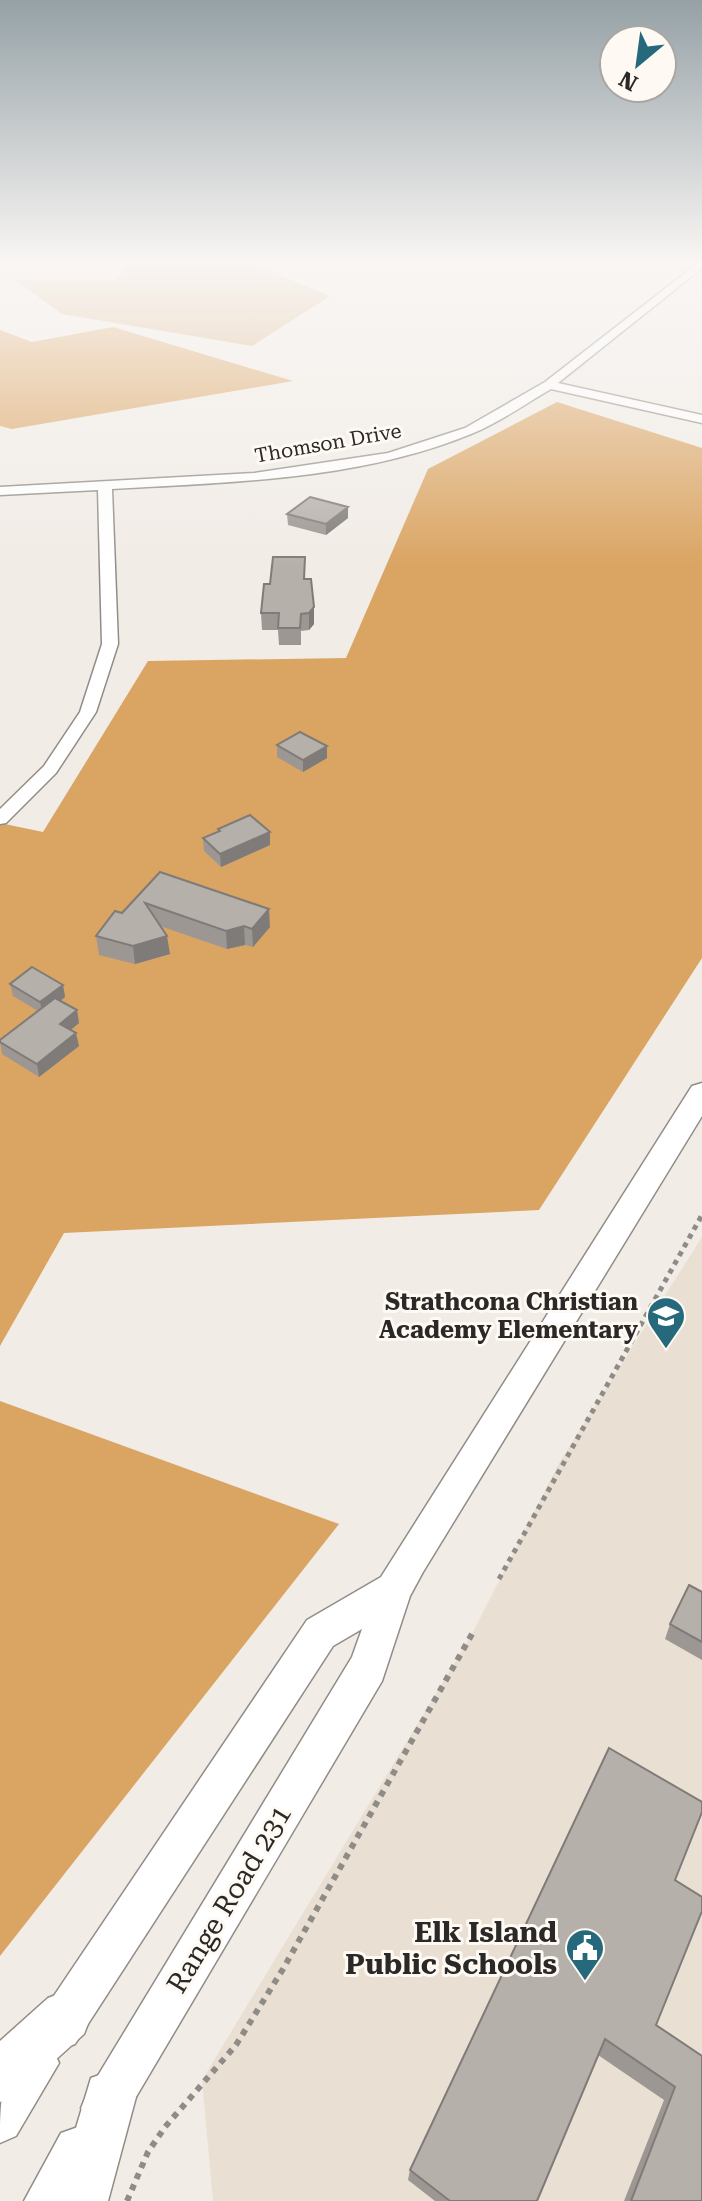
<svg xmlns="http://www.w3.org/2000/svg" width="702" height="2201" font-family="'Roboto Serif',serif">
<rect width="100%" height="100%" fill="#f1ece6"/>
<!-- built -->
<path fill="#eadfd3" d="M 702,1237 L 702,2201 L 213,2201 L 202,2080 L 472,1634 L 559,1463 Z"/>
<!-- green -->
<path fill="#dbb68b" d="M 132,260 L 242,260 L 330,296 L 252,346 L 62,314 L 15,280 L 115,280 Z"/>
<!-- forest -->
<path fill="#daa462" d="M 113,327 L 293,381 L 12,429 L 0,426 L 0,330 L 32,342 Z
M 557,402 L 702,448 L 702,958 L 539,1210 L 64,1233 L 0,1346 L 0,823 L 43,832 L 148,661 L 346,658 L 428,469 Z
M 0,1401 L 339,1524 L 0,1956 Z"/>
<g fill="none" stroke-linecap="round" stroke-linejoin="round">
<!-- minor casing -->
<g stroke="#918c87" stroke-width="3">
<path id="minor" d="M 702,260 L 702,268 L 558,383 L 702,415 L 702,423 L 551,389 C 525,404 499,423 471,434 C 359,480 232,482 112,489 L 118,644 L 96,712 L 56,773 L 6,823 L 0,824 L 0,809 L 44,766 L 80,712 L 102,644 L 98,490 L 0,495 L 0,487 L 254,473 L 388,453 L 465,428 L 545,382 Z"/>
</g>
<!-- tertiary casing -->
<g stroke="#918c87" stroke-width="3">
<path id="tertiary" d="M 702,1083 L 702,1116 L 423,1572 L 410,1596 L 382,1681 L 120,2124 L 104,2131 L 88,2124 L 81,2108 L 88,2092 L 352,1657 L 362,1629 L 333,1646 L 75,2044 L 59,2050 L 52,2048 L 59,2063 L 16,2136 L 0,2143 C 0,2103 0,2059 36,2040 L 43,2043 L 37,2028 L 43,2012 L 307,1620 L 381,1577 L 692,1086 Z
M 78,2127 L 95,2133 L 101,2150 L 75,2201 L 24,2201 L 61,2133 Z"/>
</g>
<!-- secondary casing -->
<g stroke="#918c87" stroke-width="3">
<path id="secondary" d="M 66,1991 L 84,1998 L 91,2016 L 84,2034 L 18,2094 L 0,2102 L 0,2041 L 48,1998 Z
M 110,2071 L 129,2078 L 136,2097 L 108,2201 L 54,2201 L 91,2078 Z"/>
</g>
<!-- path-far1 -->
<path stroke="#8f8b87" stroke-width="5" stroke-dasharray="5 5" stroke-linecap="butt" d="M 499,1579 L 702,1215"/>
<!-- path -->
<path stroke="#8f8b87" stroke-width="6" stroke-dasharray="6 6" stroke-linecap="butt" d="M 127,2201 L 148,2152 L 165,2127 L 236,2045 L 283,1969 L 472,1634"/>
<!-- minor -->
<use href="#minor" fill="#fff" fill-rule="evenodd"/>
<!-- tertiary -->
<use href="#tertiary" fill="#fff" fill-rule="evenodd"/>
<!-- secondary -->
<use href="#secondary" fill="#fff" fill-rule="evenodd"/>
</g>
<!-- wall -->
<path fill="#9d9793" d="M 287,514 L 348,518 L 326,535 L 288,525 Z
M 305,579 L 314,607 L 314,624 L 309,630 L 301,631 L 301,645 L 279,645 L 278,630 L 262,630 L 261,613 L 270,584 Z
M 277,745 L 327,758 L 303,772 L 277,757 Z
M 218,829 L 270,832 L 270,845 L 221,867 L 204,851 L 203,838 L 218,832 Z
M 160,872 L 270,927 L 253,947 L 245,945 L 227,949 L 160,926 L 170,954 L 135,964 L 99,955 L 96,936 L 122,913 Z
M 10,984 L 63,985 L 65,997 L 61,1001 L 77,1010 L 79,1023 L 71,1030 L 79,1046 L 39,1077 L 2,1054 L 0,1040 L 38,1011 L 13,996 Z
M 702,1592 L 702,1660 L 665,1639 L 670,1624 Z
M 675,1880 L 656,2025 L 702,2056 L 702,2201 L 624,2201 L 664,2100 L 598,2055 L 537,2201 L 435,2201 L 408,2180 L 410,2170 Z"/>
<!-- shaded-wall -->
<path fill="#7f7b78" d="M 348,507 L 348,518 L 326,535 L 326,524 Z
M 314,607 L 314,624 L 309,630 L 309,613 Z
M 327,746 L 327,758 L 303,772 L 303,760 Z
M 270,832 L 270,845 L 221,867 L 220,854 Z
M 269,909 L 270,927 L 253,947 L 252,929 Z
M 244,926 L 245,945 L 227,949 L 226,931 Z
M 167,936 L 170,954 L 135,964 L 133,946 Z
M 63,985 L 65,997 L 43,1014 L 40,1002 Z
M 77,1010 L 79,1023 L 63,1036 L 60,1024 Z
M 76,1033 L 79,1046 L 39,1077 L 37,1064 Z"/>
<!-- building -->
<path fill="#b6b0ab" stroke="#7f7b78" stroke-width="2" d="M 310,497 L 348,507 L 326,524 L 287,514 Z
M 273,557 L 305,557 L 304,579 L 311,579 L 314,607 L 309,613 L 301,614 L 300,628 L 278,628 L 279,613 L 261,613 L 264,584 L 270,584 Z
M 300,732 L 327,746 L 303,760 L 277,745 Z
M 250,815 L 270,832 L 220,854 L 203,838 L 220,831 L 218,829 Z
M 160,872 L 269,909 L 252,929 L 244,926 L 226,931 L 145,903 L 167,936 L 133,946 L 96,936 L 115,911 L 122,913 Z
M 32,967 L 63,985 L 40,1002 L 10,984 Z
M 55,998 L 77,1010 L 60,1024 L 76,1033 L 37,1064 L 0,1042 L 0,1040 Z
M 689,1585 L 702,1592 L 702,1642 L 670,1624 Z
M 609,1748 L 702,1802 L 702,1812 L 675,1880 L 702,1897 L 702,1911 L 656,2025 L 702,2056 L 702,2201 L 631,2201 L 675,2087 L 605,2039 L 537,2201 L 450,2201 L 410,2170 Z"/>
<!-- sky -->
<linearGradient id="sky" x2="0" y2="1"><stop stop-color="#95a1a6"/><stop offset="0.46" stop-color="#f9f6f4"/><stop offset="1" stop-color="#f9f6f4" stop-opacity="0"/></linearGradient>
<rect width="702" height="568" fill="url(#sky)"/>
<!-- icons -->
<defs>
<g id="school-pin" transform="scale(2)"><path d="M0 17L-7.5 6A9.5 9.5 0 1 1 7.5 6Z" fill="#27697c" stroke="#fff9f3"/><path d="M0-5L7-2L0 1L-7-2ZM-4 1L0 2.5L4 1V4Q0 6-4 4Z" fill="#fff"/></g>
<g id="civic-pin" transform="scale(2)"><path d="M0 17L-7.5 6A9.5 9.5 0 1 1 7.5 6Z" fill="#27697c" stroke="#fff9f3"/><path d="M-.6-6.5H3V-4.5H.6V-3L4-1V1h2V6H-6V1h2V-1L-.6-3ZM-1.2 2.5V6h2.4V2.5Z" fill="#fff"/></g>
</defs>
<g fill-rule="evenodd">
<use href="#school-pin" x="666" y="1316"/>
<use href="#civic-pin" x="585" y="1948"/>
</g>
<g text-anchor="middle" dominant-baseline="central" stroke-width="6" stroke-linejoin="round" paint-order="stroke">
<!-- far-street labels -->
<g font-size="20" fill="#2b2927" stroke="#fff9f3">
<text transform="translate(328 443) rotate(-10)">Thomson Drive</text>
</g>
<!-- poi labels -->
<g font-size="24" font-weight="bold" fill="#2b2927" stroke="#fff9f3" text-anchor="end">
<text x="638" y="1302">Strathcona Christian<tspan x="638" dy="28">Academy Elementary</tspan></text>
</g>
<!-- near-street labels -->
<g font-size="28" fill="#2b2927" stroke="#fff9f3">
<text transform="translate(229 1899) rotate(-59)">Range Road 231</text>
</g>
<!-- near-poi labels -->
<g font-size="28" font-weight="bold" fill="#2b2927" stroke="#fff9f3" text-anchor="end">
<text x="557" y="1932">Elk Island<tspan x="557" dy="32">Public Schools</tspan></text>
</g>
</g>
<!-- north arrow -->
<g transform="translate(638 64) rotate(209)"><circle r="38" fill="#fff9f3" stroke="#aaa6a1" stroke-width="2"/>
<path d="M0-6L14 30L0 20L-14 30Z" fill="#27697c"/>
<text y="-12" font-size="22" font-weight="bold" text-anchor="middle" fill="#2b2927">N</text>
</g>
</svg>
